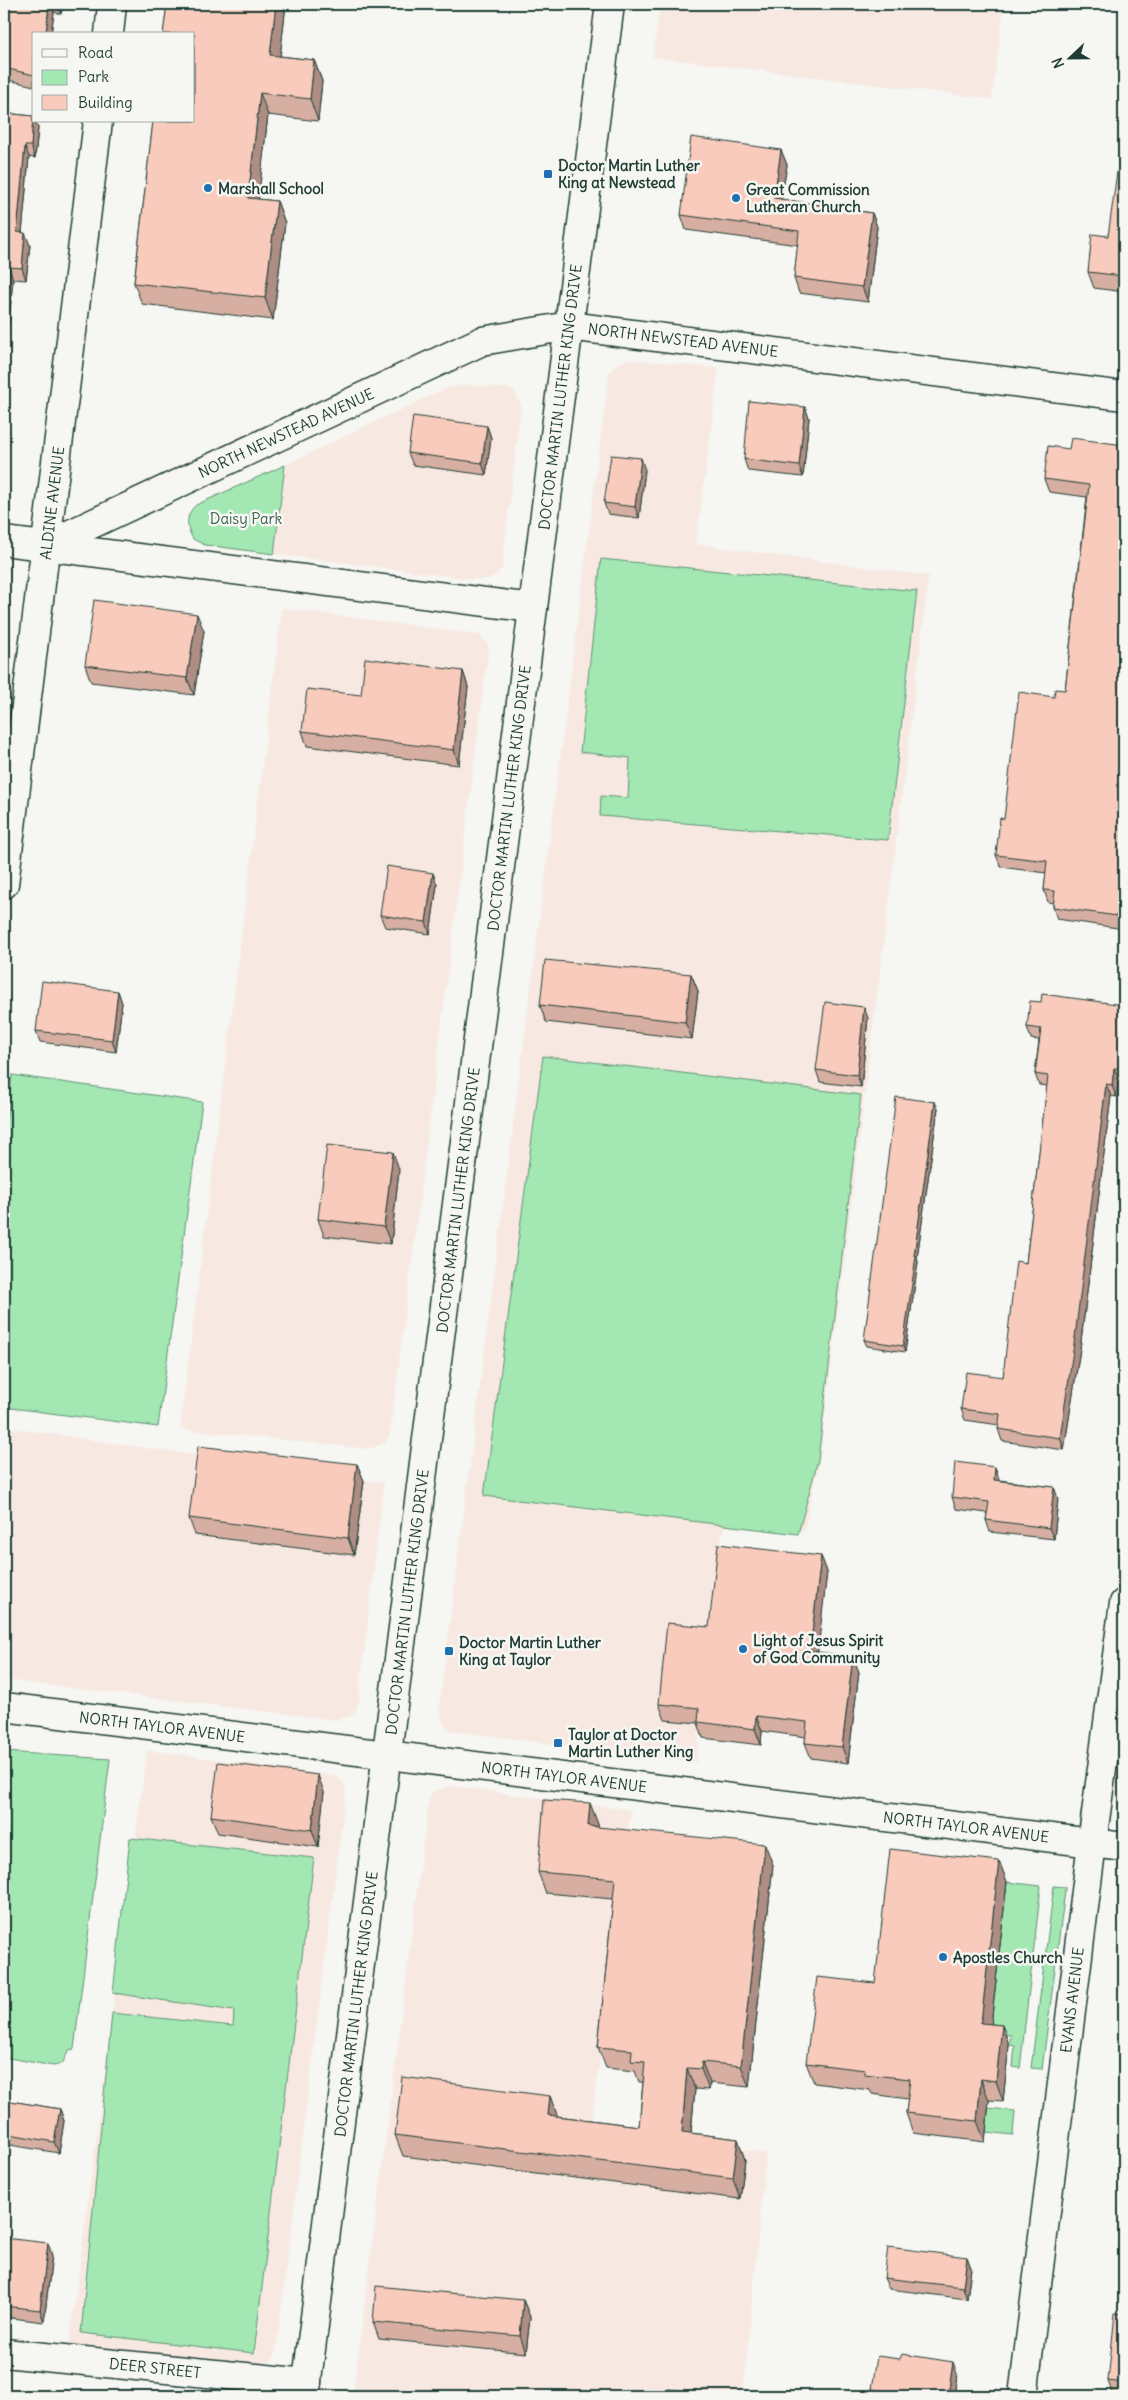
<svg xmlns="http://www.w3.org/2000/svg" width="1128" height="2400" font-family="Delius,sans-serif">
<rect width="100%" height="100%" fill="#f6f6f2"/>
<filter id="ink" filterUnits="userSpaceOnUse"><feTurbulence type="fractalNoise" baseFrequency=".02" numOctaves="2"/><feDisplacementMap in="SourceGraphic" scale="10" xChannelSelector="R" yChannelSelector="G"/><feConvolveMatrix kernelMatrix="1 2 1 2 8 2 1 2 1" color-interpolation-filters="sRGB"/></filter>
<g filter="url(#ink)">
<!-- built -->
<path fill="#f7e9e2" d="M 660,4 L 1004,4 L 992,99 L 653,57 Z
M 628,359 L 719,368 L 696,544 L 929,576 L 820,1456 L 804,1531 L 724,1525 L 719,1553 L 696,1762 L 451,1731 L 444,1725 L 439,1708 L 609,373 L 614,366 Z
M 463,385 L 506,388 L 515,391 L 521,406 L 502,568 L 497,574 L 490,578 L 479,580 L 274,554 L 285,465 L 442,390 Z
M 282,608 L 480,635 L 489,646 L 390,1434 L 385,1443 L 369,1449 L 180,1429 Z
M 4,1427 L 384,1483 L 358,1705 L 354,1715 L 337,1720 L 4,1680 Z
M 147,1750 L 335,1776 L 343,1781 L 346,1791 L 276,2351 L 272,2360 L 265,2365 L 69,2346 Z
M 450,1786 L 631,1810 L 591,2127 L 766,2153 L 743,2396 L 353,2396 L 429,1799 L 432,1792 Z"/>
<!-- green -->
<path fill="#a3e7b3" stroke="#619274" d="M 285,465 L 274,554 L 205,545 L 193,539 C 186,527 185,515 196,505 Z
M 601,559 L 917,591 L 888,840 L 600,816 L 601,796 L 628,798 L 630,758 L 580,752 Z
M 543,1056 L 861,1095 L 818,1460 L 798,1534 L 484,1496 Z
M 12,1075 L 202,1102 L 158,1427 L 4,1407 L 4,1138 Z
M 4,1752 L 110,1759 L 74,2049 L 69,2050 L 62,2064 L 53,2066 L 4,2057 Z
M 130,1838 L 314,1858 L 254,2353 L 81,2333 L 112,2013 L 233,2026 L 234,2011 L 113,1993 Z
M 1007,1882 L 1041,1886 L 1020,2068 L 1013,2067 L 1015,2046 L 1009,2045 L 1011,2035 L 990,2033 Z
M 1054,1886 L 1065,1887 L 1065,1891 L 1042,2069 L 1031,2068 Z
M 988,2108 L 1015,2111 L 1013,2135 L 986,2132 Z"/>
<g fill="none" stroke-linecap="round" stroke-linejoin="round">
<!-- minor casing -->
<g stroke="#1f3d34" stroke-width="31">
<path id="minor" d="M 109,34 L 112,4
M 4,541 L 533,608
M 47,545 L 482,341 L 569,326 L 1124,396
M 4,884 L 98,121
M 4,2353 L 307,2383
M 1023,2396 L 1092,1843 L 1124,1603"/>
</g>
<!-- tertiary casing -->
<g stroke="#1f3d34" stroke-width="31">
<path id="tertiary" d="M 4,1707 L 1124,1847"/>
</g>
<!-- secondary casing -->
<g stroke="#1f3d34" stroke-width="31">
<path id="secondary" d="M 305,2396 L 610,4"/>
</g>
<!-- minor -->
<use href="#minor" stroke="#f6f6f2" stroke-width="28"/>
<!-- tertiary -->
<use href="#tertiary" stroke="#f6f6f2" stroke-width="28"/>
<!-- secondary -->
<use href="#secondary" stroke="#f6f6f2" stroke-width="28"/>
</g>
<!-- wall -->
<path fill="#d6afa2" stroke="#1f3d34" d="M 4,4 L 63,4 L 61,14 L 54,12 L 51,34 L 34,34 L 34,86 L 4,79 Z
M 167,4 L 286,4 L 280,56 L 314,60 L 322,81 L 318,121 L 268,115 L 258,199 L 277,201 L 285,223 L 273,320 L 142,304 L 134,283 Z
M 4,113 L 33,116 L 34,121 L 38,128 L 35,158 L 29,157 L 22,233 L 30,245 L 26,280 L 13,279 L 6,352 L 4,352 Z
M 781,150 L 787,165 L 781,199 L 872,213 L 877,227 L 868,302 L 799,293 L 794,278 L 798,245 L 686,230 L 681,215 Z
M 1124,166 L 1124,292 L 1094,288 L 1088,272 L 1108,236 Z
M 805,407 L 809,418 L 803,477 L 748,471 L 744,459 Z
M 487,426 L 491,438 L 486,475 L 413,465 L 408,453 Z
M 1124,445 L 1124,929 L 1057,919 L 1053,907 L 1053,903 L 1048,902 L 1044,890 L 1046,873 L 1001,867 L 996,855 L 1004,819 L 1065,690 L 1087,497 L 1049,492 L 1044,479 L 1069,449 Z
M 645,470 L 639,518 L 608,514 L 604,503 Z
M 204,631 L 194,695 L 91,682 L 85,665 Z
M 463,671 L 468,687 L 459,765 L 307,746 L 302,731 L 361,695 Z
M 433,873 L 437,885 L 430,934 L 385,927 L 380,915 Z
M 691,974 L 698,991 L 692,1039 L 546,1022 L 540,1005 Z
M 118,991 L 122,1003 L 116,1052 L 40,1042 L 36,1031 Z
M 1041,1002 L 1124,1005 L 1124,1080 L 1119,1079 L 1116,1097 L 1111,1096 L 1080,1349 L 1064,1450 L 1002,1441 L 998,1429 L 999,1425 L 965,1420 L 961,1409 L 1003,1377 L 1026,1263 L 1047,1086 L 1039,1085 L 1035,1074 L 1039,1040 L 1031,1039 L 1027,1027 Z
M 868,1018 L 861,1087 L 820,1082 L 816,1070 Z
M 938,1108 L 917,1258 L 918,1262 L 905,1352 L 867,1346 L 864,1340 Z
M 399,1169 L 391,1244 L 324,1236 L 318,1219 Z
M 357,1464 L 364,1481 L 354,1555 L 195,1535 L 189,1518 Z
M 995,1467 L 999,1480 L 1054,1487 L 1058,1499 L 1054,1539 L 990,1532 L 986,1520 L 987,1513 L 956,1509 L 952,1497 Z
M 821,1556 L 827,1572 L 817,1652 L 859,1672 L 848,1763 L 811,1758 L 805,1743 L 806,1737 L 762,1731 L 761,1745 L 703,1738 L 698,1723 L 665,1720 L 659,1704 L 709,1627 Z
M 324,1792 L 318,1847 L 218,1833 L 211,1816 Z
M 598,1824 L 598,1827 L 773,1865 L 749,2087 L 710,2083 L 709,2090 L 695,2089 L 691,2133 L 738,2139 L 745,2160 L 740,2199 L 403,2156 L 395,2135 L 550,2096 L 557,2116 L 639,2126 L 643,2082 L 639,2082 L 635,2071 L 606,2068 L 598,2047 L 613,1899 L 546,1893 L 538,1872 Z
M 999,1861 L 1007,1882 L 991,2024 L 1002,2025 L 1009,2045 L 1003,2101 L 989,2100 L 985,2142 L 913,2133 L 906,2113 L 908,2099 L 872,2094 L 870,2090 L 814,2083 L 806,2063 L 875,1983 Z
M 4,2100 L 60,2109 L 64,2121 L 59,2153 L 4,2144 Z
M 4,2238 L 52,2255 L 44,2322 L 4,2317 Z
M 967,2257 L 971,2268 L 967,2299 L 889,2289 L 884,2278 Z
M 523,2300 L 530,2317 L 526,2353 L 379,2339 L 373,2322 Z
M 1124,2314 L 1124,2394 L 1112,2393 L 1108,2381 Z
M 957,2374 L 954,2396 L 875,2396 L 872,2389 Z"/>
<!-- shaded-wall -->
<path fill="#ae8e84" stroke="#1f3d34" d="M 49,4 L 51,4 L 54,12 L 51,34 L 46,34 Z
M 58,4 L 63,4 L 61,14 Z
M 276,4 L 286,4 L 278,76 L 270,55 Z
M 314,60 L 322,81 L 318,121 L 310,99 Z
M 260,93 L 268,115 L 256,220 L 248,198 Z
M 33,116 L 34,121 L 35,121 L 38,128 L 35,158 L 31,146 Z
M 25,146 L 29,157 L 21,244 L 17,232 Z
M 781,150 L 787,165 L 779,213 L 774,198 Z
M 277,201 L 285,223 L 273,320 L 265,298 Z
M 872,213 L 877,227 L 868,302 L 862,287 Z
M 25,233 L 30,245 L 26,280 L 22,268 Z
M 9,267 L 13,279 L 6,352 L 4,345 L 4,324 Z
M 805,407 L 809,418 L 803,477 L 799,466 Z
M 487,426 L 491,438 L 486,475 L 482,463 Z
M 641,458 L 645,470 L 639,518 L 635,507 Z
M 197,614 L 204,631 L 194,695 L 187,678 Z
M 463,671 L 468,687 L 459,765 L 454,750 Z
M 433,873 L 437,885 L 430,934 L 426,922 Z
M 691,974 L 698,991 L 692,1039 L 685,1022 Z
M 118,991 L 122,1003 L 116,1052 L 112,1040 Z
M 864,1007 L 868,1018 L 861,1087 L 857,1075 Z
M 1114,1068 L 1119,1079 L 1116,1097 L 1112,1085 Z
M 1106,1084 L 1111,1096 L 1080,1349 L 1064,1450 L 1060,1438 Z
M 935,1102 L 938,1108 L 917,1258 L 918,1262 L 905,1352 L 903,1346 L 914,1256 Z
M 393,1152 L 399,1169 L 391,1244 L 384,1227 Z
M 357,1464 L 364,1481 L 354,1555 L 348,1538 Z
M 995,1467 L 999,1479 L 998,1491 L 994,1480 Z
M 1054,1487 L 1058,1499 L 1054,1539 L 1049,1528 Z
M 821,1556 L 827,1572 L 816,1667 L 810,1651 Z
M 853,1656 L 859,1672 L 848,1763 L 842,1747 Z
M 756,1716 L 762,1731 L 761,1745 L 755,1729 Z
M 318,1775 L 324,1792 L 318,1847 L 312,1830 Z
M 590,1803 L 598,1824 L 596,1847 L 588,1826 Z
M 765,1844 L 773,1865 L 749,2087 L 741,2066 Z
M 999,1861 L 1007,1882 L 989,2043 L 981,2023 Z
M 1002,2025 L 1009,2045 L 1003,2101 L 996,2081 Z
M 702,2062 L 710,2083 L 709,2090 L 701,2069 Z
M 687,2068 L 695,2089 L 689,2153 L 682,2132 Z
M 981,2079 L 989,2100 L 985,2142 L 977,2121 Z
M 550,2096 L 558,2117 L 548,2115 Z
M 60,2109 L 64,2121 L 59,2153 L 54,2142 Z
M 738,2139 L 745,2160 L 740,2199 L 733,2178 Z
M 48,2243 L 52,2255 L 44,2322 L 40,2310 Z
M 967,2257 L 971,2268 L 967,2299 L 963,2287 Z
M 523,2300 L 530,2317 L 526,2353 L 520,2336 Z
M 953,2362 L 957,2374 L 954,2396 L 948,2396 Z"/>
<!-- building -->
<path fill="#f9cbbc" stroke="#1f3d34" d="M 4,4 L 49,4 L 46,34 L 34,34 L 34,75 L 4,68 Z
M 167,4 L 276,4 L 270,55 L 314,60 L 310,99 L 260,93 L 248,198 L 277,201 L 265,298 L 134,283 L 153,121 L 194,121 L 194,34 L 163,34 Z
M 4,113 L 33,116 L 31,146 L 25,146 L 17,232 L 25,233 L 22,268 L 9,267 L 4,324 Z
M 691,137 L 781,150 L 774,198 L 872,213 L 862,287 L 794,278 L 799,231 L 681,215 Z
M 1118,165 L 1124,166 L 1124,282 L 1122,282 L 1123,276 L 1088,272 L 1092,234 L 1108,236 Z
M 749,401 L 805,407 L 799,466 L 744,459 Z
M 413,416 L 487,426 L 482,463 L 408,453 Z
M 1071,438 L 1124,445 L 1124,917 L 1053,907 L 1055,891 L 1044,890 L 1047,861 L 996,855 L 1000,818 L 1004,819 L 1019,692 L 1054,697 L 1055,689 L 1065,690 L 1089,485 L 1044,479 L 1048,446 L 1069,449 Z
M 611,455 L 641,458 L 635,507 L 604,503 Z
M 94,600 L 197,614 L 187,678 L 85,665 Z
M 365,658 L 463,671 L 454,750 L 302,731 L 307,689 L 361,695 Z
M 387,866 L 433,873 L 426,922 L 380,915 Z
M 545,960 L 691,974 L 685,1022 L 540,1005 Z
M 42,981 L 118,991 L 112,1040 L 36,1031 Z
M 1042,994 L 1124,1005 L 1124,1069 L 1114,1068 L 1112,1085 L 1106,1084 L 1075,1337 L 1060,1438 L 998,1429 L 1000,1414 L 961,1409 L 966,1372 L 1003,1377 L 1016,1261 L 1026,1263 L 1048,1076 L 1035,1074 L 1041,1029 L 1027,1027 L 1030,1001 L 1041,1002 Z
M 825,1002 L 864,1007 L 857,1075 L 816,1070 Z
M 896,1097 L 935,1102 L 914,1256 L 916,1256 L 903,1346 L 864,1340 Z
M 327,1145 L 393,1152 L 384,1227 L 318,1219 Z
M 198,1446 L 357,1464 L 348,1538 L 189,1518 Z
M 955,1462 L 995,1467 L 994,1480 L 1054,1487 L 1049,1528 L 986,1520 L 989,1502 L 952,1497 Z
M 718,1544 L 821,1556 L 810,1651 L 853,1656 L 842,1747 L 805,1743 L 807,1722 L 756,1716 L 755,1729 L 698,1722 L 699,1708 L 659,1704 L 667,1623 L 709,1627 Z
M 218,1762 L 318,1775 L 312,1830 L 211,1816 Z
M 544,1800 L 590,1803 L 588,1826 L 765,1844 L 741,2066 L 702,2062 L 701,2069 L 687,2068 L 682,2132 L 738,2139 L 733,2178 L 395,2135 L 402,2077 L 550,2096 L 548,2115 L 639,2126 L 645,2062 L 631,2061 L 632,2050 L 598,2047 L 615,1879 L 538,1872 Z
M 890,1849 L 999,1861 L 981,2023 L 1002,2025 L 996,2081 L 981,2079 L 977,2121 L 906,2113 L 910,2079 L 864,2074 L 865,2070 L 806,2063 L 817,1977 L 875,1983 Z
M 4,2100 L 60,2109 L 54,2142 L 4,2133 Z
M 4,2238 L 48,2243 L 40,2310 L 4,2306 Z
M 888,2247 L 967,2257 L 963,2287 L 884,2278 Z
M 376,2286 L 523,2300 L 520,2336 L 373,2322 Z
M 1115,2313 L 1124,2314 L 1124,2383 L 1108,2381 Z
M 902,2354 L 953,2362 L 948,2396 L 917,2396 L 872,2389 L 877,2356 L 900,2359 Z
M 667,2389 L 710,2393 L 710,2396 L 666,2396 Z
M 51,2390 L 117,2396 L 50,2396 Z"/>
</g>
<!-- markers -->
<g fill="#1f6fb2" stroke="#f6f6f2" stroke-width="2">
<rect x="543" y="169" width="10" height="10" rx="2.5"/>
<circle cx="208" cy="188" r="5"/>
<circle cx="736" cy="198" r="5"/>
<circle cx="743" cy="1649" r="5"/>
<rect x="444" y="1646" width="10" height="10" rx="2.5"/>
<rect x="553" y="1738" width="10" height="10" rx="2.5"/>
<circle cx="943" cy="1957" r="5"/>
</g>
<g text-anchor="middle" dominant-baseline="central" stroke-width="5" stroke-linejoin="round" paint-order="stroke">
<!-- poi labels -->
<g font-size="15" font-weight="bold" fill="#1f3d34" stroke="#f6f6f2" text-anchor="start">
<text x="558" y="165">Doctor Martin Luther<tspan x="558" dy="17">King at Newstead</tspan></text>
<text x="218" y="188">Marshall School</text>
<text x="746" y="189">Great Commission<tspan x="746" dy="17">Lutheran Church</tspan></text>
<text x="753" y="1640">Light of Jesus Spirit<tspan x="753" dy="17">of God Community</tspan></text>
<text x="459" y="1642">Doctor Martin Luther<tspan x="459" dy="17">King at Taylor</tspan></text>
<text x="568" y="1734">Taylor at Doctor<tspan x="568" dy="17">Martin Luther King</tspan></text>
<text x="953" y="1957">Apostles Church</text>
</g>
<!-- street labels -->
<g font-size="15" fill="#1f3d34" stroke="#f6f6f2">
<text transform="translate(683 340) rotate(7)">NORTH NEWSTEAD AVENUE</text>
<text transform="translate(560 397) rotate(-83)">DOCTOR MARTIN LUTHER KING DRIVE</text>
<text transform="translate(286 433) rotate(-25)">NORTH NEWSTEAD AVENUE</text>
<text transform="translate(52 503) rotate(-83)">ALDINE AVENUE</text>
<text transform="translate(509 798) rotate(-83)">DOCTOR MARTIN LUTHER KING DRIVE</text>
<text transform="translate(458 1200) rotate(-83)">DOCTOR MARTIN LUTHER KING DRIVE</text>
<text transform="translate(407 1602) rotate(-83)">DOCTOR MARTIN LUTHER KING DRIVE</text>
<text transform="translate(162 1727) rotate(7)">NORTH TAYLOR AVENUE</text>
<text transform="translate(564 1777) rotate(7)">NORTH TAYLOR AVENUE</text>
<text transform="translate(966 1827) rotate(7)">NORTH TAYLOR AVENUE</text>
<text transform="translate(1072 2000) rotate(-83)">EVANS AVENUE</text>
<text transform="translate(356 2004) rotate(-83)">DOCTOR MARTIN LUTHER KING DRIVE</text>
<text transform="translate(155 2368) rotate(6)">DEER STREET</text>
</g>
<!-- park labels -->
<g font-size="15" fill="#395f4d" stroke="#f6f6f2">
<text x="246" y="518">Daisy Park</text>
</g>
</g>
<!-- margin -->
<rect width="1128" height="2400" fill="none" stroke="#f6f6f2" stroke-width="20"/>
<rect x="10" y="10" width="1108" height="2380" fill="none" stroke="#1f3d34" stroke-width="2" filter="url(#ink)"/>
<!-- legend -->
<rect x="32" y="32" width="162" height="90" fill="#f6f6f2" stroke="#a0aca6"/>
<rect x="42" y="49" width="25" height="8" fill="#f6f6f2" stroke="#a0aca6"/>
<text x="78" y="58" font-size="15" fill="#1f3d34">Road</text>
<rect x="42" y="70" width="25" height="15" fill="#a3e7b3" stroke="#a0aca6"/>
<text x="78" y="82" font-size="15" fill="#1f3d34">Park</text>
<rect x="42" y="95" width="25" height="15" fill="#f9cbbc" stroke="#a0aca6"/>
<text x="78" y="108" font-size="15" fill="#1f3d34">Building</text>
<!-- north arrow -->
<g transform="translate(1070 58) rotate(248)" stroke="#f6f6f2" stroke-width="4" paint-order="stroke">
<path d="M0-4L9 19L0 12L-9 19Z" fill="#1f3d34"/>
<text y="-8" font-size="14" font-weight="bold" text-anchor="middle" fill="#1f3d34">N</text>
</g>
</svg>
